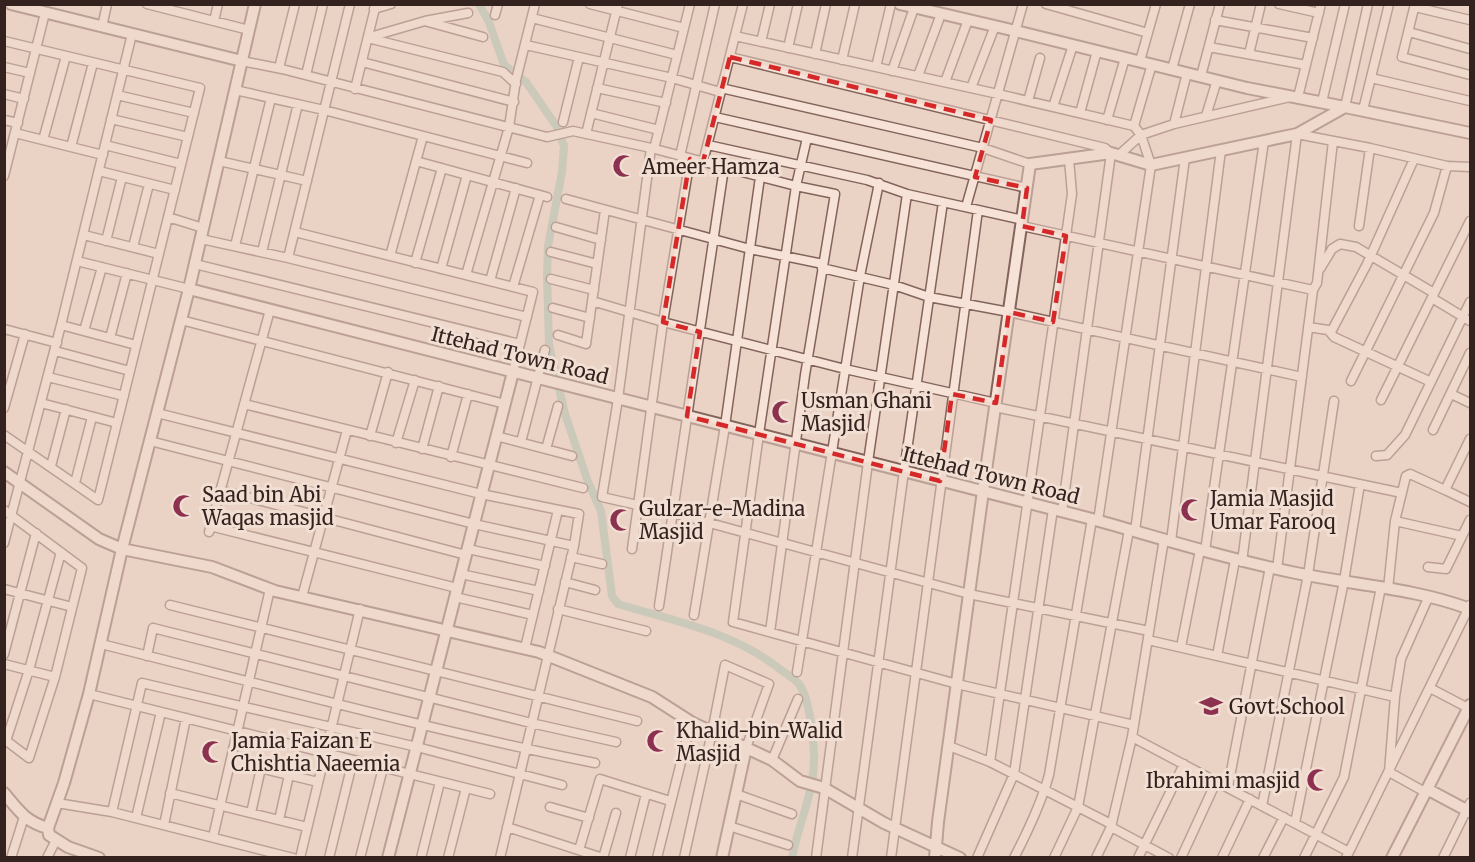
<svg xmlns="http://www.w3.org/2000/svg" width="1475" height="862" font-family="Merriweather,serif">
<rect width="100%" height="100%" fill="#ead2c4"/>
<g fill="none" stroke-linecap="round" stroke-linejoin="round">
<!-- canal -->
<path stroke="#a5beae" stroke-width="8" d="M 479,4 L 489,22 L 504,65 L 526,82 L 557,127 L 564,146 L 562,172 L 548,246 L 547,275 L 549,345 L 565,414 L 588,482 L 601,511 L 612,596 L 618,604 C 674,621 734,632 781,670 C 787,674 795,679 799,684 C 811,700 816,754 813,774 C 810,802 797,829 792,858"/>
<!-- minor casing -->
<g stroke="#83645c" stroke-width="11">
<path id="minor" d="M 147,4 L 249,30
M 590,4 L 684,28
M 1046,4 L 1148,33
M 1279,4 L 1319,13
M 1415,4 L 1402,57 L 1470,75
M 1415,7 L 1470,20
M 374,9 L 391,4
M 495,15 L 498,4
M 532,18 L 677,55
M 1215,20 L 1313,38
M 214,21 L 218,4
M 428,22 L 483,37
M 102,27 L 107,4
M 1409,32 L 1470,49
M 735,36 L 998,94 L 1134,126 L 1141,135 L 1151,165 L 1098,521
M 370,37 L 425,21 L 468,13
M 368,38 L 503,72 L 516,84
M 4,41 L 200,88 L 98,500 L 4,435
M 761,42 L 770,4
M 526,45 L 672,78 L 720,92
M 1209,47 L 1306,65
M 788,48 L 798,4
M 815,54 L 826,4
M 1249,54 L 1261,4
M 730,57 L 1105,148 L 1111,153 L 1062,512
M 842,60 L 855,4
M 242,61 L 282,69 L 547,137 L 573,131 L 651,148 L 796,186 L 759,434 L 733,622 L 957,684 L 1134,725
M 1140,61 L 1156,4
M 362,62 L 514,102
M 4,67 L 30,73
M 876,67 L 891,4
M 279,68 L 295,4
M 1172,69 L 1190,4
M 892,71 L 914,8
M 306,75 L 323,4
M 918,76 L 941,14
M 1201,76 L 1220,4
M 1371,78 L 1470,101
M 945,82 L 968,20
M 597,88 L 666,103
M 721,88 L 983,148 L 1030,164
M 971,88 L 995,26
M 355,89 L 376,4
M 235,90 L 324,110 L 527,163
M 4,94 L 24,99
M 117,95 L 194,113
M 1298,97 L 1321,4
M 1028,101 L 1040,58
M 1322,102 L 1345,4
M 1053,107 L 1073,45
M 1345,107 L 1368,4
M 1363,110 L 1389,4
M 591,113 L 659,130
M 1080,113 L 1097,51
M 1206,116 L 1217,80
M 715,117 L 1027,188
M 111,119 L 188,137
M 4,120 L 18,123
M 1107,120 L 1125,58
M 563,122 L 579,57
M 1174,124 L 1187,73
M 1134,126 L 1152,64
M 15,133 L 103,155
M 586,134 L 618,4
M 43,140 L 66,56
M 105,145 L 181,164
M 708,145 L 867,180 L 907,194 L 1023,220
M 71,147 L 93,63
M 651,148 L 618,399 L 602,497 L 673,513 L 969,594 L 1149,631
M 654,149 L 690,4
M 1120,154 L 1141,135 L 1174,124 L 1290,97
M 680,156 L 715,4
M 219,161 L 307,181
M 416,161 L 547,197
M 703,162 L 743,4
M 99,171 L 175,190
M 4,176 L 45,13
M 566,199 L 750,249 L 823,264
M 966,207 L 1023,4
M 168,217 L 203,228
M 1022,226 L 1313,290
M 1359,226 L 1370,148
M 556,227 L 601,240
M 295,232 L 533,292 L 513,372
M 84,235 L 159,254
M 201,239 L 288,258 L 527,317
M 106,241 L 122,177
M 235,246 L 271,98
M 133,247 L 149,184
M 262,252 L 298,104
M 551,252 L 597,264
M 390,256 L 423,136
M 288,258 L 350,4
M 77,261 L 189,289
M 415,263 L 442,168
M 195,264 L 520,344
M 822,268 L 894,285 L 929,297 L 1009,312 L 1302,377
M 441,269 L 467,175
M 1320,269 L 1332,249 L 1340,244 L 1356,247 L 1434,293
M 466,275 L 509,127 L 516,80 L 535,4
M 551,279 L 594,290
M 490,281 L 516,188
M 513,287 L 540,195
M 1432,298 L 1470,321
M 592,301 L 663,322 L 690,159
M 553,308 L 590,318
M 181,320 L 505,404
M 61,325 L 136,345
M 1308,327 L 1328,330 L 1334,337 L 1431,382
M 4,329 L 57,343
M 84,331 L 102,267
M 1331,332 L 1367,264 L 1414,159
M 558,335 L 586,344 L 605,210
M 110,338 L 127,273
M 55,351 L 130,371
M 48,377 L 124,396
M 1351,381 L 1434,213 L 1447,166
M 1451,394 L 1470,403
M 1381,400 L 1470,221
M 41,403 L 117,423
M 244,404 L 583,488
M 995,407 L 1402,493
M 4,408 L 25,334
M 157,413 L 481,494 L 579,514 L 574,546
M 1433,430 L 1470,353
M 370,436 L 388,372
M 496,436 L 572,456
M 150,441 L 474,524 L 574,546 L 500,858
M 521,442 L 545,350
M 396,443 L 415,380
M 422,449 L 439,386
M 546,449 L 558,406
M 1376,456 L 1387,455 L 1405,435 L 1470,302
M 451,457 L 468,394
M 51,466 L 66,409
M 75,483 L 92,417
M 220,490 L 466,555
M 1445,490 L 1470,502
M 4,510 L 82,568 L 55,677 L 29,758 L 4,739
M 1395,521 L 1462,536
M 210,526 L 457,588
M 1135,531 L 1185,158
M 209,532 L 270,310
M 1171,541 L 1221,150
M 4,543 L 61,325 L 132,34
M 468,549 L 545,566
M 632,549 L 663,322 L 845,369 L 996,403
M 1205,551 L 1264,141
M 571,557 L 602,564
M 1242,562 L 1297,134 L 1370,148 L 1447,166 L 1470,167
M 1428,567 L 1446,569 L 1470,520
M 1277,569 L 1313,290 L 1317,283 L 1333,141
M 461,574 L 539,591
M 565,582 L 595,590
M 4,589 L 72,607
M 1388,589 L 1395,521 L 1406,476 L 1410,474 L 1445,490 L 1470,439
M 302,597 L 347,430
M 455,597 L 533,615
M 170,605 L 637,721
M 659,606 L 724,168
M 558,609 L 646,631
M 694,615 L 725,426 L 760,177
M 770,632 L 805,375 L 835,194 L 796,186 L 807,138
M 1148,640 L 1395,697
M 101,644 C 265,685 429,730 595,763
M 1181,647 L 1200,550
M 525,648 L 558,510
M 4,654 L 36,533
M 147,656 L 153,628 L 531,723 L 616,742
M 1217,656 L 1235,560
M 4,664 L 55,677
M 797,672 L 860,276 L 879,183
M 1430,688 L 1470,709
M 89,694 L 490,794
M 1132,737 L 1349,852
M 6,741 L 29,670 L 61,552
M 949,746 L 990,762 L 1111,824
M 772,760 L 798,699
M 231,761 L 318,782
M 990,762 L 1072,194 L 1069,159
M 1228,787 L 1270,567
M 1425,792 L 1389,772 L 1395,697 L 1401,659 L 1429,596
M 170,793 L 307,827
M 736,794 L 792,814
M 57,803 L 112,812 L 293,858
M 1262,806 L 1308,575 L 1334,401
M 550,807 L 589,818
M 112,812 L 142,683 L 417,747 L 562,785
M 251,813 L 261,768
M 136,818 L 161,712
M 279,820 L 289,775
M 1295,823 L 1344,581 L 1360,484
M 164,825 L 186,718
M 729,826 L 788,845
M 507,827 L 603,858
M 1111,827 L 1169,858
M 213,837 L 270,589
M 579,850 L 600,779 L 670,801
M 11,858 L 24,817
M 47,858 L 56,840
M 300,858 L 360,609
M 329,858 L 353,760
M 360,858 L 383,768
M 421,858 L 440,782
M 448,858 L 466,788
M 603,858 L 616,813
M 630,858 L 646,794
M 657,858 L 691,722
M 684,858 L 712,732 L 725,665 L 769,684 L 746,748
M 816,858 L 868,462 L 907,194
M 852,858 L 904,471 L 943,202
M 891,858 L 978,210
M 977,858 L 1014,774 L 1053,509
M 1014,858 C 1028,831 1041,804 1049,775 L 1092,519
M 1054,858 L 1078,807 L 1129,530
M 1096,858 L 1111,827 L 1132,737 L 1164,539
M 1138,858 L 1184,764
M 1181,858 L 1216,782
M 1222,858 L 1250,799
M 1263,858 L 1284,817
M 1304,858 L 1344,777 L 1381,587
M 1346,858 L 1470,605
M 1443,858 L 1470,803"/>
</g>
<!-- tertiary casing -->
<g stroke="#83645c" stroke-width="14">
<path id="tertiary" d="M 11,4 L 242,61
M 900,4 L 1016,31 L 1247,88 L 1345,107
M 189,289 L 1092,519 C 1160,538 1227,559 1296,573 C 1354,585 1414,588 1470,609
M 4,472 L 99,539 L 122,549 L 212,567 L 275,591 L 539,652 L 652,697 L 691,722 L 772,760 L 800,781 L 824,788 L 884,823 L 960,858
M 1427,789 L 1470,812
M 4,793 C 19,811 26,822 48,828
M 99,858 L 68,847 L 49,835 L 48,828 L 64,783 L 89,694 L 122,549 L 189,289 L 255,4
M 388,858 L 513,372
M 722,858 L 746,748
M 935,858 L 938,822 L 983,491 L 1030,164 L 1111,153 L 1151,165 L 1297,134 L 1345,107 L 1470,133
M 1392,858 L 1470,705"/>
</g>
<!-- minor -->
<use href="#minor" stroke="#f6e2d6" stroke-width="8"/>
<!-- tertiary -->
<use href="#tertiary" stroke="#f6e2d6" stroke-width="10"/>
</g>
<!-- marked area -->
<path d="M0 0H1475V862H0ZM 730,57 L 991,120 L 975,177 L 1027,188 L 1022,226 L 1066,236 L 1053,322 L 1009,312 L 996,403 L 952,394 L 940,481 L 687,416 L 700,332 L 663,322 L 690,159 L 703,162 Z" fill="#ead2c4" fill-opacity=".55" fill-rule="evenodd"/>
<path fill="none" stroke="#d62828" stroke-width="4.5" stroke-dasharray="12 8" stroke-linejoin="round" d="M 730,57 L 991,120 L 975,177 L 1027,188 L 1022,226 L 1066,236 L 1053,322 L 1009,312 L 996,403 L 952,394 L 940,481 L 687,416 L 700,332 L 663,322 L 690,159 L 703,162 Z"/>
<!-- icons -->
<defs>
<g id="mosque-bare" transform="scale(1.8)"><path d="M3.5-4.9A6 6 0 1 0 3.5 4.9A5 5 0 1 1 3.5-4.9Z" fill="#8d3150" stroke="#f2dfd3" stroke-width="2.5" paint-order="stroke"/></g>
<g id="school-bare" transform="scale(1.8)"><path d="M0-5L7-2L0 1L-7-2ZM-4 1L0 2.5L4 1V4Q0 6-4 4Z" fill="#8d3150" stroke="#f2dfd3" stroke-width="2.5" paint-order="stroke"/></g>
</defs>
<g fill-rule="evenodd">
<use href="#mosque-bare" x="624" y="166"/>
<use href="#mosque-bare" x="783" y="412"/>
<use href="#mosque-bare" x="184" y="506"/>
<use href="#mosque-bare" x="1192" y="510"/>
<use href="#mosque-bare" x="621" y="520"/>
<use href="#school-bare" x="1211" y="706"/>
<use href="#mosque-bare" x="658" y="741"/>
<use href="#mosque-bare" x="213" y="752"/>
<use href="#mosque-bare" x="1318" y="780"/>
</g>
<g text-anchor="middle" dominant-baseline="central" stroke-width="6" stroke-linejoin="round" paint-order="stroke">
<!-- poi labels -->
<g font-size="20" fill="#34221f" stroke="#f2dfd3" text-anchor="start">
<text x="642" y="166">Ameer Hamza</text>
<text x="801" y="400">Usman Ghani<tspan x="801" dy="23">Masjid</tspan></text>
<text x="202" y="494">Saad bin Abi<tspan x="202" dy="23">Waqas masjid</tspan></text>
<text x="1210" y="498">Jamia Masjid<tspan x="1210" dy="23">Umar Farooq</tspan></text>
<text x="639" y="508">Gulzar-e-Madina<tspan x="639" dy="23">Masjid</tspan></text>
<text x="1229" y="706">Govt.School</text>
<text x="676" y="730">Khalid-bin-Walid<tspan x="676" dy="23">Masjid</tspan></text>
<text x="231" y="740">Jamia Faizan E<tspan x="231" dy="23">Chishtia Naeemia</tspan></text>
<text x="1300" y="780" text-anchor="end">Ibrahimi masjid</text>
</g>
<!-- street labels -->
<g font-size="20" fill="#34221f" stroke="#f2dfd3">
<text transform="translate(520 355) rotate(14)">Ittehad Town Road</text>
<text transform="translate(991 475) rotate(14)">Ittehad Town Road</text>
</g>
</g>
<!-- border -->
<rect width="1475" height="862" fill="none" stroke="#34221f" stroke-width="12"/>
</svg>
